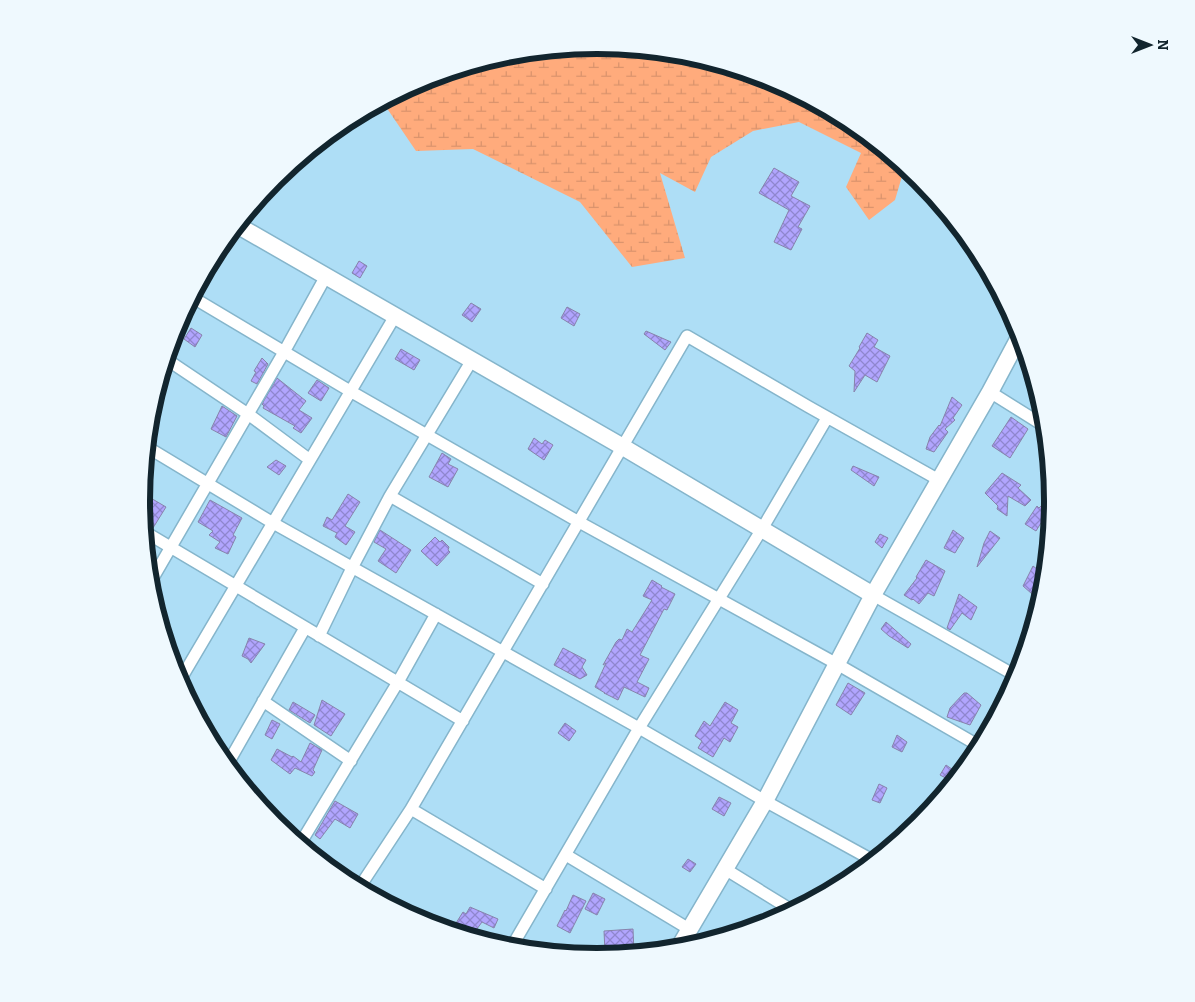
<svg xmlns="http://www.w3.org/2000/svg" width="1195" height="1002" font-family="Bitter,serif">
<defs>
<pattern id="wetland-marsh" width="20" height="14" patternUnits="userSpaceOnUse" patternTransform="scale(1.25)"><rect width="20" height="14" fill="#ffab7c"/><path d="M1 5h8M5 5V1M11 12h8M15 12V8" fill="none" stroke="#da936c"/></pattern>
<pattern id="building-cross-hatch" width="8" height="8" patternUnits="userSpaceOnUse" patternTransform="scale(1.25)"><rect width="8" height="8" fill="#b1a5fe"/><path d="M0 0l8 8M0 8l8-8" fill="none" stroke="#8f86ce"/></pattern>
</defs>
<rect width="100%" height="100%" fill="#aedef6"/>
<!-- wetland -->
<path fill="url(#wetland-marsh)" d="M 598,45 L 687,54 L 772,80 L 851,122 L 905,166 L 895,200 L 869,220 L 846,187 L 861,153 L 799,122 L 753,131 L 711,157 L 695,192 L 660,173 L 685,258 L 632,267 L 580,202 L 473,149 L 416,151 L 382,101 L 423,80 L 509,54 Z"/>
<!-- building -->
<path fill="url(#building-cross-hatch)" stroke="#8783ab" d="M 774,168 L 799,182 L 791,196 L 810,206 L 798,227 L 802,229 L 791,250 L 774,242 L 789,210 L 759,193 Z
M 359,261 L 367,266 L 360,278 L 352,273 Z
M 471,303 L 481,309 L 472,322 L 462,315 Z
M 567,307 L 580,314 L 574,326 L 561,318 Z
M 191,328 L 202,335 L 195,347 L 184,339 Z
M 646,331 L 671,342 L 665,350 L 644,334 Z
M 867,333 L 878,340 L 874,347 L 890,356 L 877,382 L 865,375 L 854,392 L 855,371 L 849,366 L 860,348 L 859,347 Z
M 401,349 L 420,360 L 414,370 L 395,359 Z
M 262,358 L 268,364 L 257,384 L 251,381 L 256,372 L 254,371 Z
M 277,378 L 306,401 L 299,410 L 312,418 L 301,433 L 293,428 L 295,426 L 263,408 L 264,406 L 262,404 Z
M 317,380 L 329,388 L 321,401 L 308,393 Z
M 952,397 L 962,405 L 953,418 L 955,420 L 945,429 L 948,432 L 934,452 L 926,449 L 930,437 L 939,425 L 940,426 Z
M 222,406 L 237,416 L 226,437 L 211,429 Z
M 1011,417 L 1028,429 L 1010,458 L 992,446 Z
M 534,438 L 542,444 L 545,440 L 553,445 L 544,460 L 528,449 Z
M 442,453 L 451,459 L 448,464 L 458,469 L 448,487 L 429,477 Z
M 276,460 L 286,466 L 279,475 L 267,467 Z
M 853,466 L 879,477 L 874,486 L 851,470 Z
M 1002,473 L 1021,485 L 1018,488 L 1031,500 L 1025,506 L 1008,496 L 1007,516 L 997,509 L 998,506 L 985,493 Z
M 348,494 L 360,502 L 345,526 L 355,532 L 346,545 L 335,537 L 337,533 L 323,526 L 327,517 L 332,520 Z
M 149,497 L 166,507 L 153,528 L 144,522 L 142,508 Z
M 1048,499 L 1053,503 L 1052,521 L 1046,517 L 1045,519 L 1044,518 L 1036,531 L 1025,524 L 1037,506 L 1039,508 Z
M 210,500 L 242,518 L 233,535 L 236,537 L 228,554 L 215,548 L 220,542 L 209,535 L 213,531 L 198,522 Z
M 380,530 L 411,550 L 396,573 L 378,561 L 386,549 L 374,542 Z
M 953,530 L 964,538 L 955,553 L 944,548 Z
M 990,531 L 1000,538 L 977,567 L 984,543 Z
M 880,534 L 888,538 L 882,548 L 875,542 Z
M 435,537 L 440,542 L 442,540 L 449,547 L 448,550 L 450,552 L 437,566 L 421,551 Z
M 926,560 L 945,571 L 934,596 L 928,593 L 919,604 L 913,599 L 912,600 L 904,595 L 917,578 L 916,577 Z
M 1033,566 L 1046,576 L 1045,590 L 1040,601 L 1023,586 Z
M 652,580 L 662,586 L 661,587 L 675,594 L 667,610 L 664,609 L 640,655 L 649,659 L 637,682 L 649,688 L 645,697 L 624,687 L 618,700 L 604,693 L 605,693 L 595,687 L 606,663 L 603,665 L 616,642 L 619,639 L 622,640 L 627,629 L 632,632 L 652,600 L 643,596 Z
M 959,594 L 977,607 L 971,620 L 962,613 L 950,630 L 947,628 Z
M 886,622 L 911,644 L 908,648 L 889,636 L 881,629 Z
M 249,638 L 265,644 L 251,663 L 248,659 L 242,656 Z
M 563,648 L 586,660 L 582,667 L 587,675 L 580,679 L 554,665 Z
M 848,683 L 865,693 L 851,715 L 836,705 Z
M 964,693 L 967,693 L 981,705 L 970,725 L 947,717 L 950,708 Z
M 322,700 L 345,714 L 331,736 L 314,725 Z
M 293,702 L 315,715 L 310,723 L 289,710 Z
M 725,702 L 738,710 L 731,723 L 738,727 L 730,742 L 724,738 L 713,757 L 698,748 L 702,741 L 695,736 L 704,721 L 710,726 Z
M 272,720 L 280,724 L 272,739 L 265,735 Z
M 565,723 L 576,731 L 569,741 L 558,733 Z
M 897,735 L 907,742 L 902,752 L 892,747 Z
M 310,743 L 322,750 L 313,770 L 315,772 L 312,776 L 295,768 L 290,774 L 271,760 L 277,749 L 292,757 L 293,756 L 301,762 Z
M 946,765 L 959,774 L 953,782 L 940,775 Z
M 879,784 L 887,788 L 880,803 L 872,800 Z
M 719,797 L 731,803 L 724,816 L 712,809 Z
M 335,801 L 358,814 L 350,828 L 335,819 L 320,839 L 315,835 Z
M 912,814 L 922,821 L 896,843 Z
M 688,859 L 696,864 L 690,872 L 682,867 Z
M 593,893 L 605,899 L 597,915 L 585,909 Z
M 573,895 L 586,901 L 570,933 L 557,926 L 565,910 L 566,911 Z
M 470,907 L 498,919 L 494,928 L 482,922 L 471,937 L 451,931 L 463,912 L 466,914 Z
M 633,929 L 634,953 L 616,955 L 616,951 L 605,952 L 604,931 Z"/>
<g fill="none" stroke-linecap="round" stroke-linejoin="round">
<!-- street casing -->
<g stroke="#85b5cb" stroke-width="14">
<path id="street" d="M 192,297 L 350,391 L 579,522 L 837,664 L 981,747
M 166,359 L 248,414 L 310,460
M 990,392 L 1046,427
M 147,447 L 273,523 L 639,728 L 765,801 L 874,861
M 390,496 L 543,584
M 145,532 L 463,721
M 150,583 L 284,352 L 326,276
M 873,595 L 1018,677
M 319,636 L 352,568 L 390,496 L 472,360
M 179,682 L 395,316
M 263,701 L 351,761
M 227,765 L 305,628
M 411,809 L 546,889
M 300,844 L 398,682 L 436,614
M 566,855 L 689,929
M 725,869 L 793,911
M 359,888 L 411,809 L 687,336 L 809,407 L 939,480
M 511,948 L 639,728 L 762,529 L 827,418"/>
</g>
<!-- secondary casing -->
<g stroke="#85b5cb" stroke-width="19">
<path id="secondary" d="M 237,225 L 623,447 L 873,595
M 678,949 L 765,801 L 873,595 L 990,392 L 1021,334"/>
</g>
<!-- street -->
<use href="#street" stroke="#fff" stroke-width="11"/>
<!-- secondary -->
<use href="#secondary" stroke="#fff" stroke-width="16"/>
</g>
<!-- crop -->
<path d="M0 0H1195V1002H0ZM150 501a447 447 0 1 1 894 0a447 447 0 1 1-894 0Z" fill="#eff9fe" fill-rule="evenodd"/>
<path fill="none" stroke="#12252e" stroke-width="6" d="M150 501a447 447 0 1 1 894 0a447 447 0 1 1-894 0Z"/>
<!-- north arrow -->
<g transform="translate(1150 45) rotate(90)" stroke="#eff9fe" stroke-width="4" paint-order="stroke">
<path d="M0-4L9 19L0 12L-9 19Z" fill="#12252e"/>
<text y="-8" font-size="14" font-weight="bold" text-anchor="middle" fill="#12252e">N</text>
</g>
</svg>
